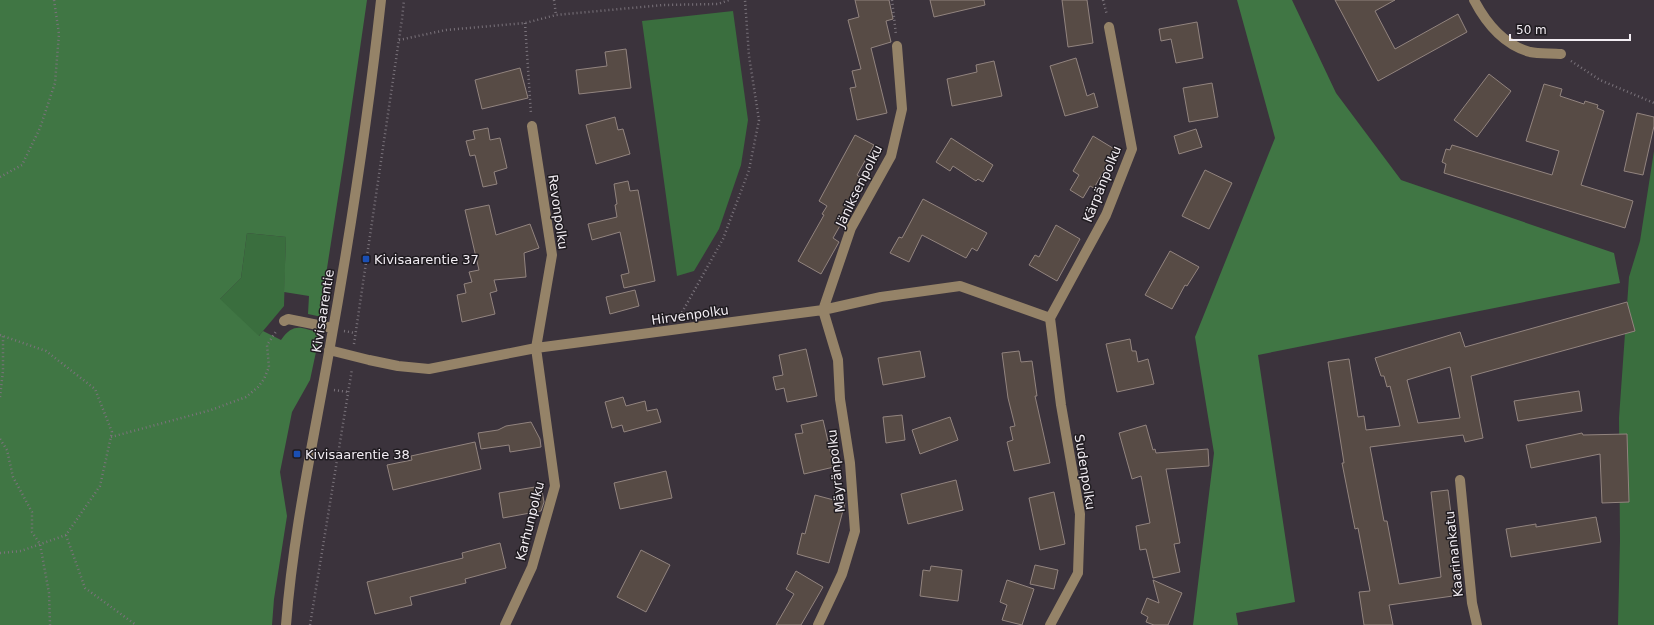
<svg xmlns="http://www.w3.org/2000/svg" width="1654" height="625" font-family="'DejaVu Sans',sans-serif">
<rect width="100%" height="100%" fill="#3b333c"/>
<!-- green -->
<path fill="#3a6e3e" d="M 733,11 L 748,120 L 741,165 L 719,229 L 694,271 L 677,276 L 642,21 Z
M 1654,151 L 1654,625 L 1618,625 L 1620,541 L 1619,418 L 1629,277 L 1640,241 Z
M 247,233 L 286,237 L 284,306 L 238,361 L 198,321 L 241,278 Z"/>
<!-- forest -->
<path fill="#407644" d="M 0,0 L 367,0 L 344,159 L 323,294 L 322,317 L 308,314 L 309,296 L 284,292 L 286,237 L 247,233 L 241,278 L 220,299 L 259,336 L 263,331 L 281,340 C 294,322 301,328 320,333 L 310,380 L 292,412 L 280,472 L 287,516 L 274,599 L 272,625 L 0,625 Z
M 1237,0 L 1292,0 L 1336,93 L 1401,180 L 1614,253 L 1620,283 L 1258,355 L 1295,602 L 1236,613 L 1238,625 L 1193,625 L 1214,453 L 1195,337 L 1275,138 Z"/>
<!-- building -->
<path fill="#574b45" stroke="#92847f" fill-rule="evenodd" d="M 855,0 L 889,0 L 893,19 L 886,21 L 891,42 L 871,48 L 887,113 L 857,120 L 850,88 L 856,87 L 852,71 L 861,69 L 848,20 L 859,17 Z
M 930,0 L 984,0 L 985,5 L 934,17 Z
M 1062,0 L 1087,0 L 1093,43 L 1068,47 Z
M 1335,0 L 1395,0 L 1375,11 L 1395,49 L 1458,14 L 1467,32 L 1378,81 Z
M 1197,22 L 1203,58 L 1176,63 L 1171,39 L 1161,41 L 1159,29 Z
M 626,49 L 631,88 L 579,94 L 576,70 L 607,66 L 605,52 Z
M 1076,58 L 1087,96 L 1094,93 L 1098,107 L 1065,116 L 1050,66 Z
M 994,61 L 1002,96 L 952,106 L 947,79 L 977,72 L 976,65 Z
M 520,68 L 528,98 L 482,109 L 475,80 Z
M 1489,74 L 1511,91 L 1477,137 L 1454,120 Z
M 1212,83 L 1218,117 L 1189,122 L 1183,88 Z
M 1544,84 L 1562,89 L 1560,96 L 1584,104 L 1585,101 L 1598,105 L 1597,108 L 1604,111 L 1581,185 L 1633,201 L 1625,228 L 1444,173 L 1446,164 L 1442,162 L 1446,149 L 1450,150 L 1452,145 L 1552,175 L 1559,151 L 1526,141 Z
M 1637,113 L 1654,117 L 1654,126 L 1643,175 L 1624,171 Z
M 615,117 L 618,130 L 623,129 L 630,154 L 596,164 L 586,125 Z
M 488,128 L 490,140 L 500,138 L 507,168 L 494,172 L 497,184 L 483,187 L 475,155 L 470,156 L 466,141 L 475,139 L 473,131 Z
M 1196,129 L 1202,147 L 1179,154 L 1174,136 Z
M 855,135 L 874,145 L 857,175 L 864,180 L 844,214 L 846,215 L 833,238 L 839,242 L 821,274 L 798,261 L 824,215 L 822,214 L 827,206 L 819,201 Z
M 1093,136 L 1116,150 L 1094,188 L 1090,186 L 1083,198 L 1070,190 L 1079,175 L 1073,171 Z
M 951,138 L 993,165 L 983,182 L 978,179 L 976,181 L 953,166 L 950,171 L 936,162 Z
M 1205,170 L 1232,183 L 1209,229 L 1182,216 Z
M 628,181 L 630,191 L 638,190 L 655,281 L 624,288 L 621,275 L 629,273 L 620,232 L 592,240 L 588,224 L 617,217 L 615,205 L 617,204 L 614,184 Z
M 923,199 L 987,233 L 977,251 L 972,248 L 966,258 L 922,235 L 909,262 L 890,253 L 899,237 L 902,238 Z
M 489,205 L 496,235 L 530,224 L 539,248 L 524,253 L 526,277 L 494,280 L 497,291 L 490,293 L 495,314 L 462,322 L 457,295 L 466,293 L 464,284 L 472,282 L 469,272 L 479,270 L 465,210 Z
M 1056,225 L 1080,239 L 1057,281 L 1029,265 L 1035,255 L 1039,257 Z
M 1170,251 L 1199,267 L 1187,286 L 1185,285 L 1172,309 L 1145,295 Z
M 635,290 L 639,306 L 610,314 L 606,297 Z
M 1627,302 L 1635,331 L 1471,376 L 1483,438 L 1465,442 L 1463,435 L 1370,447 L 1384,521 L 1387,521 L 1399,584 L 1441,577 L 1431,492 L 1448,490 L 1456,553 L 1454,554 L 1460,595 L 1389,605 L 1393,625 L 1364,625 L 1359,592 L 1370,591 L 1358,528 L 1355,529 L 1342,463 L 1344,463 L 1328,362 L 1349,359 L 1358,417 L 1364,416 L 1366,430 L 1400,426 L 1390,386 L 1387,387 L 1384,376 L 1381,376 L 1375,358 L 1460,332 L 1465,347 ZM 1450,367 L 1460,418 L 1418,423 L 1407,380 Z
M 1130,339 L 1132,351 L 1136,351 L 1138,362 L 1148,359 L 1154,384 L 1117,392 L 1106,344 Z
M 806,349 L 817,396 L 787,402 L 784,388 L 776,390 L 773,377 L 783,375 L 779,355 Z
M 920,351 L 925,377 L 883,385 L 878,358 Z
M 1019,351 L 1021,362 L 1032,361 L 1037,396 L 1035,396 L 1050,463 L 1014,471 L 1007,442 L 1013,440 L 1010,427 L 1015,426 L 1008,398 L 1002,353 Z
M 1579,391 L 1582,411 L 1518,421 L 1514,401 Z
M 623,397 L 626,406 L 645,401 L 647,411 L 657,409 L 661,422 L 624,432 L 622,425 L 612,428 L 605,402 Z
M 902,415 L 905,440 L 886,443 L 883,417 Z
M 950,417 L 958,440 L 920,454 L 912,430 Z
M 823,420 L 834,467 L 804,474 L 795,434 L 803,433 L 801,425 Z
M 531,422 L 540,439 L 541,447 L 510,452 L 509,445 L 481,449 L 478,433 L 498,430 L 506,426 Z
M 1146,425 L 1153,450 L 1155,449 L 1156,453 L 1208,449 L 1209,466 L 1166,469 L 1180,543 L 1174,544 L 1180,572 L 1153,578 L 1146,549 L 1140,550 L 1136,526 L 1150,523 L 1141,476 L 1132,479 L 1119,433 Z
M 1582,433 L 1583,435 L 1627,434 L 1629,502 L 1602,503 L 1600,454 L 1531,468 L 1526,445 Z
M 475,442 L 481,469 L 393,490 L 387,465 L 412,460 L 411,456 Z
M 666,471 L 672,498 L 620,509 L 614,483 Z
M 956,480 L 963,510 L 908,524 L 901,494 Z
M 541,486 L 544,502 L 541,511 L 503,518 L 499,493 Z
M 1054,492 L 1065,544 L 1040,550 L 1029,498 Z
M 815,495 L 845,503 L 829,563 L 797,554 L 802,533 L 805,534 Z
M 1596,517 L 1601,542 L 1511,557 L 1506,529 L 1536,524 L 1536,527 Z
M 500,543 L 506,568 L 465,579 L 466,583 L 410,597 L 412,605 L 375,614 L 367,582 L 463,558 L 462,553 Z
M 641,550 L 670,565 L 646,612 L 617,597 Z
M 1035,565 L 1058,570 L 1054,589 L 1030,584 Z
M 931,566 L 962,570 L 958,601 L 920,596 L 923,570 L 930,571 Z
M 796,571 L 823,587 L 801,625 L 776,625 L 794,594 L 786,589 Z
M 1007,580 L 1034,589 L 1022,625 L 1002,620 L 1007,605 L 1000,602 Z
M 1153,580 L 1182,593 L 1168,625 L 1154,625 L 1146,622 L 1148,617 L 1141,613 L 1147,598 L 1159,603 Z"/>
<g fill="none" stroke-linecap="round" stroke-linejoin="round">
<!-- path -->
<path stroke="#7a737b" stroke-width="2.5" stroke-dasharray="1 3" stroke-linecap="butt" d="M 554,0 L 556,15
M 892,0 L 896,35
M 1103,0 L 1107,15
M 525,23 L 531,114
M 399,40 L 446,30 L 525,23 L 556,15 L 663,5 L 718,4 L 729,0
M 1571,61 L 1600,80 L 1654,103
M 0,177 L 22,165 L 40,128 L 55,83 L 59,34 L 54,0
M 680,316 L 723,239 L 749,170 L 759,120 L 749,56 L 745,0
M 344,331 L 355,333
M 0,335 L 46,351 L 95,389 L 112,432 L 100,486 L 66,535 L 85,588 L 136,625
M 354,344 L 402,19 L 404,0
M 334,390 L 348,392
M 0,397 L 3,371 L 3,336
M 111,437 L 211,410 L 246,397 L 258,387 L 264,379 L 269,367 L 267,345 L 277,330
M 0,439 L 7,450 L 13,477 L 32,512 L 32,532 L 40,544 L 49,593 L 50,625
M 0,553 L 21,551 L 66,535
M 310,625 L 352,369"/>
<!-- minor -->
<path stroke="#958368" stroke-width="10" d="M 1474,0 C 1486,23 1504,45 1530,52 C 1539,54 1551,53 1561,54
M 1050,318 L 1106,215 L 1132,149 L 1109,27
M 284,321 L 288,319 L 333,328
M 329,350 L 369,360 L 398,366 L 429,369 L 536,348 L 823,310 L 881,297 L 960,286 L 1050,318
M 1460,480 L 1472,603 L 1477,625
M 286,625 C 293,533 313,443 329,352 C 350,235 368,118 381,0
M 505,625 L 532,567 L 555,486 L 536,348 L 552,255 L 532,126
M 818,625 L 842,574 L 855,531 L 850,463 L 840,399 L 838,360 L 823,310 L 851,228 L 891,156 L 902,109 L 897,46
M 1050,625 L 1078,573 L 1080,514 L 1061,405 L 1050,318"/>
</g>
<!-- markers -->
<g fill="#1a4fb4" stroke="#201c21" stroke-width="1.5">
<rect x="362" y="255" width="8" height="8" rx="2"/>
<rect x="293" y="450" width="8" height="8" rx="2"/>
</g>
<g text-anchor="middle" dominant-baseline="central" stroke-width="3" stroke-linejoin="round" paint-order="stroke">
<!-- street labels -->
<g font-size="13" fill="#f2edf3" stroke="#201c21">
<text transform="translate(1102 184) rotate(-68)">Kärpänpolku</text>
<text transform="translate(859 186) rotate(-64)">Jäniksenpolku</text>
<text transform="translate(558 212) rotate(82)">Revonpolku</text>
<text transform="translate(323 311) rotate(-81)">Kivisaarentie</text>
<text transform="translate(690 315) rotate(-8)">Hirvenpolku</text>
<text transform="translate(836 471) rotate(-96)">Mäyränpolku</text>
<text transform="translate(1085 472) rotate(81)">Sudenpolku</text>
<text transform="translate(530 521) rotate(-76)">Karhunpolku</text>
<text transform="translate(1454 554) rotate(-96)">Kaarinankatu</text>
</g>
<!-- poi labels -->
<g font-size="13" fill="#f2edf3" stroke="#201c21" text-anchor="start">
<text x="374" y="259">Kivisaarentie 37</text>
<text x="305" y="454">Kivisaarentie 38</text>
</g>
</g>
<!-- scale -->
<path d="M1510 34v6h120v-6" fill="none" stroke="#f2edf3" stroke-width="2"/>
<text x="1516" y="34" font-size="12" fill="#f2edf3" stroke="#201c21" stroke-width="3" paint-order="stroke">50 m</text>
</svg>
